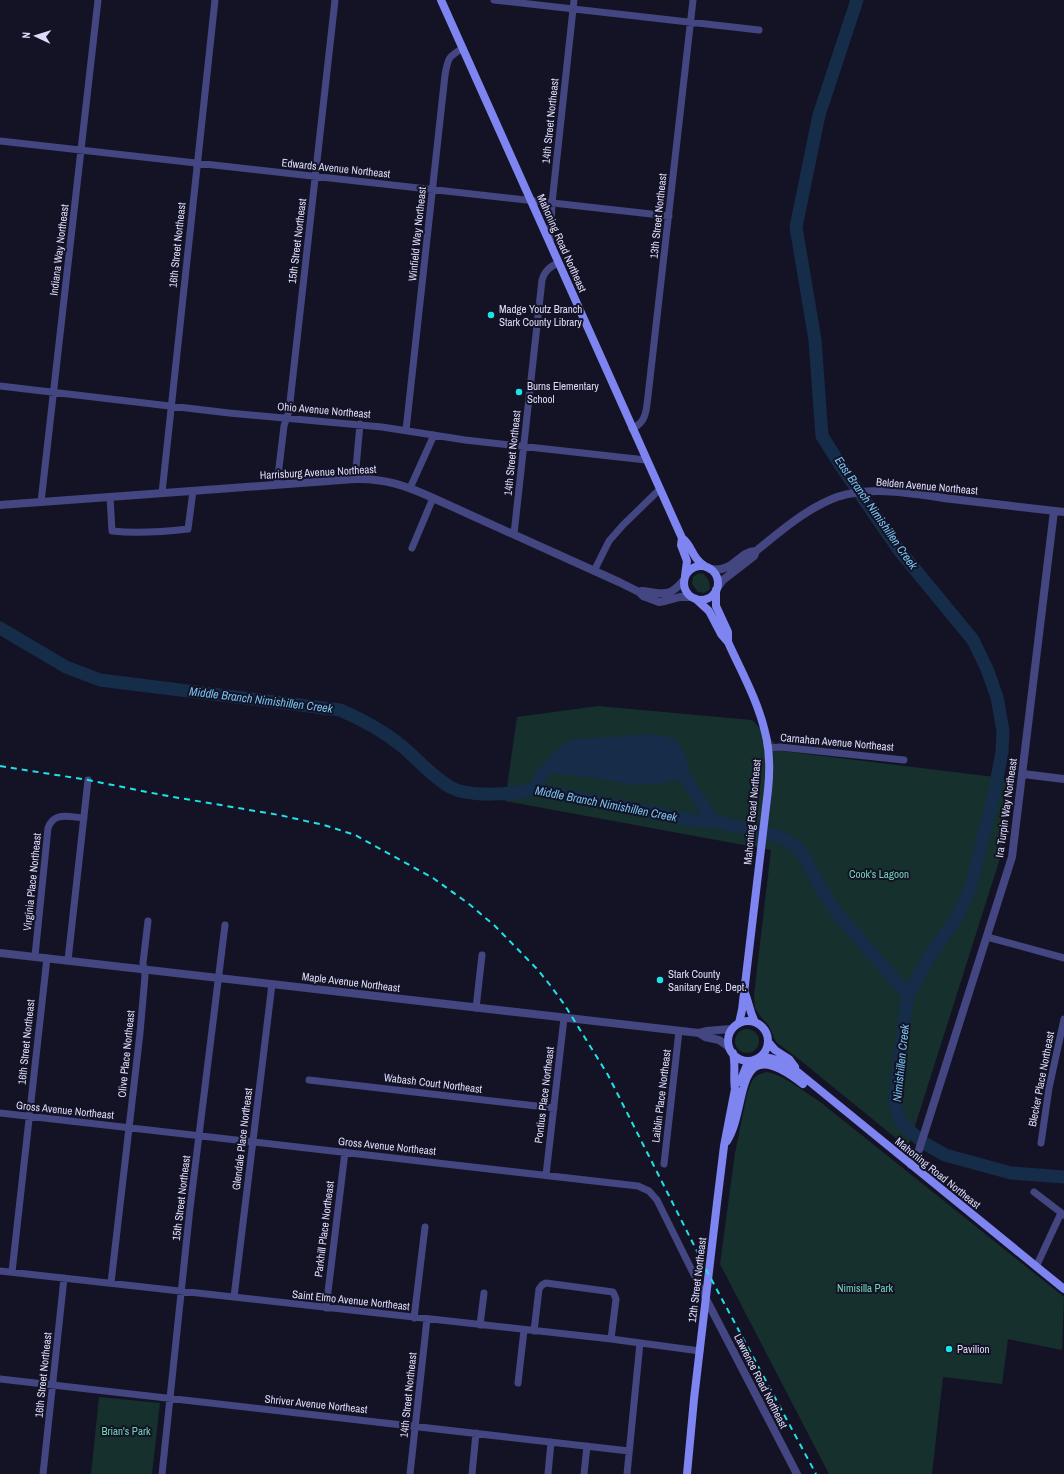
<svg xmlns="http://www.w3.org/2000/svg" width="1064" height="1474" font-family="'Archivo Narrow',sans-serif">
<rect width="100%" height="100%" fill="#141326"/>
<!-- green -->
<path fill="#16302d" d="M 699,573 L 704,574 L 709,581 L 710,589 L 704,593 L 698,592 L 692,584 L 693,577 Z
M 598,706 L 752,720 L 782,751 L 1011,779 L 1002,852 L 908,1148 L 800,1060 L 776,1042 L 769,1026 L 761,1017 L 755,1008 L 754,995 L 771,850 L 505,801 L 517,717 Z
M735 1041a12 12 0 1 1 24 0a12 12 0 1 1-24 0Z
M 766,1072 C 783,1074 804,1092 819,1101 L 1064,1297 L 1062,1350 L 1008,1339 L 1002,1384 L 943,1377 L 932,1474 L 829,1474 L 720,1264 L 735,1153 L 747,1094 L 751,1083 L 754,1078 L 758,1075 Z
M 99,1397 L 160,1403 L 152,1474 L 91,1474 Z"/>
<!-- water -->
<path fill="#152d48" d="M 646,734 L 653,734 L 677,739 L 686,758 L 691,777 L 686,779 L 655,784 L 634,785 L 600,779 L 544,772 L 545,764 L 550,756 L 571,739 L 613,737 Z"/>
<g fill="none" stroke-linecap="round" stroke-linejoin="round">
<!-- river -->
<path stroke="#152d48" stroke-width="13" d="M 857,0 L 819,115 L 796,227 L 815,340 L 822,436 L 841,466 L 899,550 L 973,640 L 987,669 L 997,697 L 1003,731 L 1002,752 L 994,794 L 971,886 L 964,903 L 955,920 L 929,957 L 908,995 L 896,1085 L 895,1105 L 900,1120 L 904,1126 L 924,1143 L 945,1155 L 1011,1173 L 1064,1177
M 0,628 L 66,667 L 100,680 L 340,710 C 361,719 385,732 403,747 C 417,759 436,780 452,788 C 470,797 514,795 533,789 L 696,821 L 713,821 L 774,835 L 781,837 L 797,847 L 802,853 L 823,892 L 837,913 L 908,995
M 686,779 L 713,821
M 533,789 L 544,772"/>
<!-- minor -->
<path stroke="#434680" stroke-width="7" d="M 494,0 L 759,30
M 0,141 L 669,216
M 550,243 L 552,203 L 574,0
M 0,386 L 229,413 L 382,427 L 465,440 L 646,460
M 632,429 C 647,421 646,411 648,396 L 693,0
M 406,430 L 445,75 C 448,58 448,57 463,48
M 355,479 L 360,424
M 277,484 L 284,426 L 289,411 L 335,0
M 410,488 L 434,435
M 162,493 L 215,0
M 110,497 L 112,531 C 138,534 162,532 188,529 L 193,491
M 41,502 L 98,0
M 514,534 L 542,280 C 545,270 550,267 558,263
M 412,548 L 433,498
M 594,571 L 609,541 L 623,525 L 660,489
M 768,748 L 780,747 L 904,760
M 987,937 L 1064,958
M 35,956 L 48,828 C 54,811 69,817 84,818
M 68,960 L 88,780
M 476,1008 L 482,955
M 309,1080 L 554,1108
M 0,1113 L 638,1186 L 649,1191 L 657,1200 L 706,1299
M 1041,1143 L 1049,1088 L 1064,1019
M 664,1164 L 679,1031
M 546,1175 L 564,1018
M 1034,1192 L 1064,1215
M 1036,1267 L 1061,1213
M 0,1271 L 611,1339 L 700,1351
M 12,1272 L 47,958
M 111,1283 L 140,1033 L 145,976 L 143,963 L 148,921
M 234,1297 L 272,984
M 326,1308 L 345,1152
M 414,1318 L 425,1227
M 480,1325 L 484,1293
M 534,1331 L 539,1289 L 542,1285 L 546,1283 L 613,1292 L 616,1299 L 611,1339
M 0,1379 L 629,1451
M 518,1383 L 524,1330
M 43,1474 L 64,1278
M 162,1474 L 190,1208 L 225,925
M 410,1474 L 427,1319
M 472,1474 L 476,1433
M 548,1474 L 551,1442
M 584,1474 L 587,1446
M 627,1474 L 640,1343"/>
<!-- tertiary -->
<path stroke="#434680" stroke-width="8" d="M 0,505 L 355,479 C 384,478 407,486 433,498 L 619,582 L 639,592 L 643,596 L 659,602 L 665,601 L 680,597 L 692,597
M 710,569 C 735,573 738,551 756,551
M 718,587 L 723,580 L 754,556 L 756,551 C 781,531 807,508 837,497 C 874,485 915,494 952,499 C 989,503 1027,508 1064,512
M 642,591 C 663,593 668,599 684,580
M 1023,774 L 1064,779
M 0,953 L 699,1033 L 706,1031 L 731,1029
M 699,1033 L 705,1037 L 719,1040 L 729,1047
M 911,1165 L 918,1153 L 1012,857 L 1054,511
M 706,1299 L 797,1474"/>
<!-- secondary -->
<path stroke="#7e85f0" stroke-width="8" d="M 441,0 L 682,538 C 693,546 691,558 706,567
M 682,538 L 681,545 L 687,561 L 685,576
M684 583a17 17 0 1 1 34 0a17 17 0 1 1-34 0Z
M 716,590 L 716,606 L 728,632 L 728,642
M 696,599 L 709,611 L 721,634 L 728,642 C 741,671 758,701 765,732 C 770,751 770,771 768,790 L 742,1010 L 739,1023
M 744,991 C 749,1001 749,1011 755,1022
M728 1041a20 20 0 1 1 40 0a20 20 0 1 1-40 0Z
M 768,1042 L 775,1050 L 789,1059 L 795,1067
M 760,1057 C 776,1057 786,1064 799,1073 L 1064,1289
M 740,1082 L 746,1067 L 754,1060
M 727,1141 C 749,1106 732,1028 803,1084
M 687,1474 L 694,1399 L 717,1203 L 724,1146 L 735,1089 C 733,1077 736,1065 733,1053"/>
<!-- rail -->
<path stroke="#1ee3e6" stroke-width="2" stroke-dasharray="6 5" stroke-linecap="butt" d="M 0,766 L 88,780 L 162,795 L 279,815 L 324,825 L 355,835 L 433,878 L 469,904 L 495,926 L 538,970 L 550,985 L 564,1004 L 608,1075 L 709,1275 L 816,1474"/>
</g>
<!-- markers -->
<g fill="#1ee3e6" stroke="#141326" stroke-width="1.5">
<circle cx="491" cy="315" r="4"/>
<circle cx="519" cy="392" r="4"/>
<circle cx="660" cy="980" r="4"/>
<circle cx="949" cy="1349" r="4"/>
</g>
<g text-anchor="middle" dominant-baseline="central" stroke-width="4" stroke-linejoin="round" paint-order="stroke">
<!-- street labels -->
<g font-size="11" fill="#dddcfb" stroke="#141326">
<text transform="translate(550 121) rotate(-84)">14th Street Northeast</text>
<text transform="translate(336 168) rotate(6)">Edwards Avenue Northeast</text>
<text transform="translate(658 216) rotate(-84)">13th Street Northeast</text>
<text transform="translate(417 234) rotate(-84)">Winfield Way Northeast</text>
<text transform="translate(297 241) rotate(-83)">15th Street Northeast</text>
<text transform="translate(562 243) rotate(66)">Mahoning Road Northeast</text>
<text transform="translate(177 245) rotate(-84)">16th Street Northeast</text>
<text transform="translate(59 250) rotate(-83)">Indiana Way Northeast</text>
<text transform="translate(324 410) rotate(5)">Ohio Avenue Northeast</text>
<text transform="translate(512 453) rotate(-84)">14th Street Northeast</text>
<text transform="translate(318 472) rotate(-3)">Harrisburg Avenue Northeast</text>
<text transform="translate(927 486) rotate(5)">Belden Avenue Northeast</text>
<text transform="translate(837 742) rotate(5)">Carnahan Avenue Northeast</text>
<text transform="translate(1006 808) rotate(-82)">Ira Turpin Way Northeast</text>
<text transform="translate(752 812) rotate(-85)">Mahoning Road Northeast</text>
<text transform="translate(32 882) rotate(-84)">Virginia Place Northeast</text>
<text transform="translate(351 982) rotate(7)">Maple Avenue Northeast</text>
<text transform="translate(26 1042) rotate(-84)">16th Street Northeast</text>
<text transform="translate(126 1054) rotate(-84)">Olive Place Northeast</text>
<text transform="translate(1041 1079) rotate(-79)">Blecker Place Northeast</text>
<text transform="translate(433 1083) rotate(7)">Wabash Court Northeast</text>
<text transform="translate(544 1095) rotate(-83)">Pontius Place Northeast</text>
<text transform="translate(661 1096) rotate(-83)">Laiblin Place Northeast</text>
<text transform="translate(65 1110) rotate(6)">Gross Avenue Northeast</text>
<text transform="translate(242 1139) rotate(-83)">Glendale Place Northeast</text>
<text transform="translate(387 1146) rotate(6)">Gross Avenue Northeast</text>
<text transform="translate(938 1173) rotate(39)">Mahoning Road Northeast</text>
<text transform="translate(181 1198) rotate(-83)">15th Street Northeast</text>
<text transform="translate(324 1229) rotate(-83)">Parkhill Place Northeast</text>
<text transform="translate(697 1280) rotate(-83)">12th Street Northeast</text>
<text transform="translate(351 1300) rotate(6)">Saint Elmo Avenue Northeast</text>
<text transform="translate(43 1375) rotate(-84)">16th Street Northeast</text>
<text transform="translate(761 1381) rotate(63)">Lawrence Road Northeast</text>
<text transform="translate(408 1395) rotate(-84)">14th Street Northeast</text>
<text transform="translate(316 1404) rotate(6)">Shriver Avenue Northeast</text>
</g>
<!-- poi labels -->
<g font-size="11" fill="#dddcfb" stroke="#141326" text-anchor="start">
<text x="499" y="309">Madge Youtz Branch<tspan x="499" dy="13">Stark County Library</tspan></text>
<text x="527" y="386">Burns Elementary<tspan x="527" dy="13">School</tspan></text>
<text x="668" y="974">Stark County<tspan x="668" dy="13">Sanitary Eng. Dept.</tspan></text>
<text x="957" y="1349">Pavilion</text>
</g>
<!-- park labels -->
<g font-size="11" fill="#6fd4b2" stroke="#141326">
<text x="879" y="874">Cook's Lagoon</text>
<text x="865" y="1288">Nimisilla Park</text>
<text x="126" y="1431">Brian's Park</text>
</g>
<!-- water labels -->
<g font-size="12" font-style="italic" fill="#76c2ef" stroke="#141326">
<text transform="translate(876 513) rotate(55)">East Branch Nimishillen Creek</text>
<text transform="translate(261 700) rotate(7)">Middle Branch Nimishillen Creek</text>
<text transform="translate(606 804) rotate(11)">Middle Branch Nimishillen Creek</text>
<text transform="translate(901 1063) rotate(-84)">Nimishillen Creek</text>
</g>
</g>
<!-- north arrow -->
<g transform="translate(36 36) rotate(274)" stroke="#141326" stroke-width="3" paint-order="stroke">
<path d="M0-3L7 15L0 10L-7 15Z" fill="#dddcfb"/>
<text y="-6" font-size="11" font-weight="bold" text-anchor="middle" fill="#dddcfb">N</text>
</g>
</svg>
